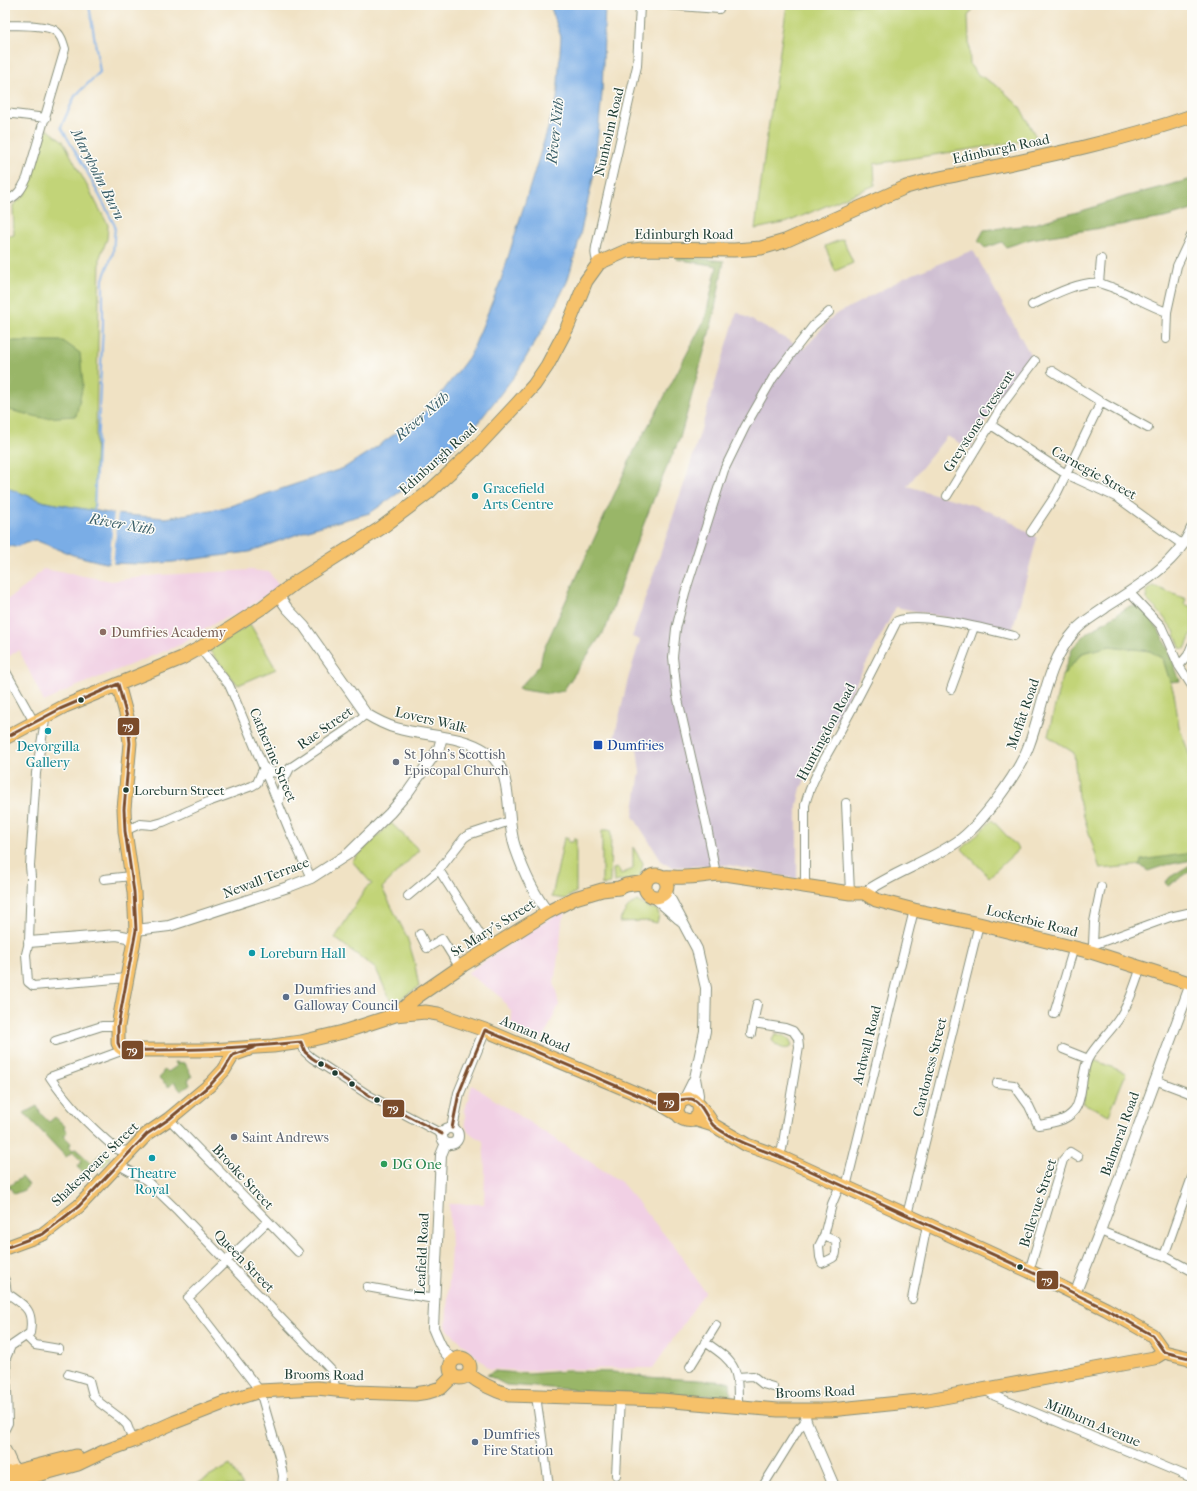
<svg xmlns="http://www.w3.org/2000/svg" width="1197" height="1491" font-family="'IM FELL French Canon',serif">
<rect width="100%" height="100%" fill="#fdfcf7"/>
<filter id="ink" filterUnits="userSpaceOnUse"><feTurbulence type="fractalNoise" baseFrequency=".025" numOctaves="2"/><feDisplacementMap in="SourceGraphic" scale="8" xChannelSelector="R" yChannelSelector="G"/><feConvolveMatrix kernelMatrix="1 2 1 2 8 2 1 2 1" color-interpolation-filters="sRGB"/></filter>
<filter id="wash" filterUnits="userSpaceOnUse"><feTurbulence type="fractalNoise" baseFrequency=".012" numOctaves="4" result="noise"/><feDisplacementMap in="SourceGraphic" scale="16" xChannelSelector="R" yChannelSelector="G"/><feGaussianBlur stdDeviation="0.9" result="paint"/><feColorMatrix in="noise" values="0 0 0 0 0 0 0 0 0 0 0 0 0 0 0 0 0 1.4 0 .05"/><feComposite in="paint" operator="in"/></filter>
<g filter="url(#wash)">
<rect width="100%" height="100%" fill="#f0e2c4"/>
<!-- built -->
<path fill="#f1d0e4" d="M 43,569 L 112,581 L 159,575 L 251,570 L 269,572 L 279,586 L 240,613 L 220,620 L 180,645 L 70,689 L 44,702 L 19,650 L 6,658 L 5,657 L 5,601 L 25,587 Z
M 567,909 L 562,920 L 560,944 L 554,982 L 559,1005 L 543,1039 L 511,1030 L 512,1013 L 500,996 L 467,973 L 541,924 Z
M 472,1085 L 621,1182 L 678,1251 L 705,1292 L 653,1368 L 565,1369 L 528,1371 L 490,1369 L 446,1328 L 451,1247 L 449,1204 L 484,1204 L 485,1170 L 483,1141 L 474,1136 L 468,1131 L 465,1124 L 465,1110 Z"/>
<!-- industrial -->
<path fill="#cebed1" d="M 973,250 L 1031,356 L 998,401 L 970,449 L 947,436 L 907,486 L 976,506 L 1005,518 L 1037,538 L 1012,632 L 896,607 L 801,788 L 797,805 L 797,879 L 729,865 L 671,867 L 662,862 L 633,816 L 640,772 L 636,741 L 614,739 L 628,679 L 640,640 L 632,637 L 686,478 L 737,312 L 804,349 L 833,316 L 906,277 Z"/>
<!-- green -->
<path fill="#c2d478" stroke="#708856" d="M 787,5 L 976,5 L 968,16 L 970,65 L 977,74 L 999,87 L 1020,107 L 1037,139 L 874,164 L 875,185 L 788,222 L 755,229 L 766,143 Z
M 47,129 L 63,141 L 108,225 L 107,239 L 100,257 L 94,511 L 45,502 L 5,487 L 5,237 L 14,235 L 13,205 L 24,196 L 30,184 Z
M 843,239 L 853,263 L 835,271 L 825,246 Z
M 1153,586 L 1186,599 L 1184,604 L 1192,607 L 1192,633 L 1185,649 L 1180,648 L 1174,631 L 1161,614 L 1146,599 L 1147,591 Z
M 250,624 L 276,669 L 238,685 L 209,650 Z
M 1110,646 L 1150,651 L 1163,659 L 1174,693 L 1179,726 L 1192,762 L 1192,858 L 1186,861 L 1100,869 L 1078,797 L 1074,753 L 1048,736 L 1062,676 L 1082,653 Z
M 992,820 L 1019,849 L 989,877 L 962,849 Z
M 391,823 L 419,850 L 382,888 L 407,937 L 414,960 L 419,987 L 392,1004 L 376,969 L 335,938 L 366,888 L 372,884 L 352,861 Z
M 602,830 L 611,830 L 610,883 L 602,885 Z
M 564,838 L 568,838 L 568,842 L 573,842 L 574,839 L 576,839 L 576,892 L 565,899 L 552,897 Z
M 633,847 L 643,863 L 641,873 L 637,879 L 614,882 L 613,869 L 618,868 L 621,874 L 633,869 Z
M 637,901 L 649,908 L 657,909 L 659,915 L 657,923 L 649,921 L 619,922 C 624,913 627,906 637,901 Z
M 775,1035 C 784,1035 790,1036 792,1046 C 785,1052 776,1046 772,1040 Z
M 1094,1060 L 1126,1073 L 1109,1115 L 1083,1103 L 1088,1076 Z
M 105,1149 L 109,1152 L 110,1158 L 103,1167 L 93,1161 Z
M 230,1465 L 243,1486 L 193,1486 Z"/>
<!-- forest -->
<path fill="#99b668" stroke="#5c7a4e" d="M 1192,179 L 1192,210 L 1164,218 L 1031,239 L 1006,247 L 1002,242 L 985,248 L 978,241 L 984,230 L 1030,225 L 1088,209 L 1124,197 Z
M 677,256 L 724,261 L 713,319 L 680,438 L 659,485 L 629,562 L 606,628 L 563,691 L 549,694 L 518,689 L 540,665 L 543,651 L 635,449 L 659,407 L 705,319 L 717,266 L 676,259 Z
M 5,341 L 63,341 L 80,353 L 83,385 L 76,416 L 43,418 L 5,409 Z
M 1130,606 C 1133,606 1137,606 1139,608 C 1160,622 1172,659 1180,681 L 1170,682 L 1163,659 L 1150,651 L 1110,646 L 1082,653 L 1062,676 L 1073,647 L 1087,633 Z
M 1192,851 L 1192,860 L 1166,865 L 1148,871 L 1140,865 L 1141,860 L 1185,854 Z
M 1192,864 L 1192,870 L 1168,886 L 1165,883 L 1170,877 Z
M 175,1062 L 185,1063 L 192,1077 L 188,1080 L 190,1085 L 181,1091 L 174,1082 L 169,1087 L 159,1078 L 163,1074 L 162,1073 L 165,1069 L 168,1072 L 177,1066 Z
M 37,1106 L 41,1114 L 49,1122 L 55,1117 L 65,1126 L 64,1128 L 67,1132 L 64,1136 L 71,1143 L 69,1148 L 71,1150 L 76,1149 L 93,1165 L 85,1174 L 77,1167 L 82,1161 L 72,1152 L 66,1157 L 24,1113 Z
M 22,1177 L 29,1185 L 24,1190 L 14,1194 L 9,1186 Z
M 494,1371 L 529,1374 L 567,1371 L 613,1372 L 646,1377 L 730,1382 L 731,1396 L 639,1394 L 506,1385 L 487,1375 Z"/>
<!-- water -->
<path fill="#7aade6" stroke="#4c758d" d="M 550,5 L 605,5 L 602,94 L 594,174 L 577,248 L 567,282 L 547,322 L 516,374 L 477,424 L 430,471 L 370,513 L 314,528 L 249,552 L 173,562 L 143,564 L 105,563 L 73,555 L 35,540 L 15,547 L 5,545 L 5,487 L 45,502 L 114,514 L 166,518 L 227,507 L 344,468 L 381,444 L 431,407 L 471,354 L 501,280 L 557,99 L 561,37 Z"/>
<!-- pier -->
<path fill="#f0e2c4" d="M 114,512 L 118,512 L 113,565 L 109,564 Z"/>
<g fill="none" stroke-linecap="round" stroke-linejoin="round">
<!-- stream -->
<path stroke="#7aade6" stroke-width="2" d="M 89,5 L 100,72 L 75,96 L 61,127 L 90,177 L 115,226 L 113,253 L 103,279 L 103,325 L 94,511"/>
</g>
</g>
<g filter="url(#ink)">
<g fill="none" stroke-linecap="round" stroke-linejoin="round">
<!-- minor casing -->
<g stroke="#88907c" stroke-width="10">
<path id="minor" d="M 666,5 L 719,9
M 5,25 C 18,26 43,24 54,30 C 61,34 63,42 65,49 L 27,178 C 22,189 17,197 5,201
M 5,113 L 46,118
M 599,263 C 594,257 595,250 597,242 L 637,66 L 640,5
M 1099,283 L 1101,259
M 1032,305 C 1051,296 1078,281 1099,283 C 1103,284 1107,286 1111,287 C 1130,294 1147,305 1167,312
M 1166,339 L 1167,312 L 1177,266 L 1192,234
M 1052,371 L 1101,402 L 1148,428
M 991,425 L 1066,474 L 1118,498 L 1183,545
M 947,496 L 1005,401 L 1035,361
M 1031,532 L 1057,493 L 1101,402
M 1129,592 L 1161,626 L 1179,666 L 1192,686
M 200,648 L 229,685 L 233,694 L 290,832 L 311,878
M 1179,666 L 1188,655 L 1192,645
M 5,670 L 34,722
M 951,689 L 974,627
M 46,715 L 36,773 L 30,866 L 31,877 L 29,942 L 26,954 L 28,982 L 33,986 L 127,978
M 264,767 L 270,771 L 285,776
M 279,801 L 283,782 L 290,768 L 348,729 L 366,714
M 846,803 L 850,893
M 125,831 L 140,824 L 152,825 L 163,822 L 208,802 L 252,786 L 257,783 L 264,767
M 439,870 L 490,950
M 716,874 L 707,827 L 677,695 L 673,657 L 676,629 L 685,593 L 724,470 L 745,427 L 773,378 L 795,349 L 813,326 L 829,312
M 104,879 L 131,876
M 805,886 L 805,805 C 812,776 831,749 845,722 C 863,689 880,655 897,621 C 919,611 989,630 1014,636
M 408,896 L 439,870 L 464,838 L 468,835 L 510,821
M 420,934 L 427,948 L 442,939 L 460,968
M 1093,945 L 1094,922 L 1101,887
M 1091,952 L 1093,945 L 1170,917 L 1192,912
M 1054,1014 L 1074,947
M 753,1023 L 785,1028 L 793,1031 L 798,1038 L 799,1047 L 782,1149 L 778,1156
M 751,1034 L 757,1004
M 55,1041 L 102,1026 L 118,1026
M 301,1042 L 305,1052 L 312,1058 L 370,1096 L 442,1134
M 1063,1049 L 1088,1059
M 124,1050 L 50,1077 C 69,1106 89,1125 115,1148 L 119,1150 L 130,1151
M 1155,1080 L 1192,1094
M 997,1083 L 1014,1085 L 1029,1106 L 1038,1125 C 1051,1123 1065,1122 1074,1111 C 1083,1100 1081,1073 1088,1059 C 1094,1047 1110,1032 1118,1020 C 1129,1004 1135,985 1141,967
M 169,1119 L 298,1252
M 117,1164 L 146,1180 L 178,1211 L 331,1370 L 336,1390
M 846,1187 L 914,910
M 907,1215 L 979,924
M 267,1222 L 188,1298 L 260,1391 L 280,1460 L 283,1476 L 282,1486
M 1100,1231 L 1164,1256 L 1192,1271
M 824,1236 L 836,1241 C 837,1258 837,1256 822,1263 L 820,1257 L 819,1246 L 824,1236 L 832,1204 L 840,1185
M 1164,1256 L 1192,1177
M 1029,1271 L 1063,1160 L 1070,1152 L 1078,1157
M 5,1280 L 7,1293 C 25,1306 34,1309 30,1333 L 11,1346 L 6,1358 L 8,1423 L 5,1429
M 367,1287 L 434,1299
M 912,1299 L 927,1225
M 26,1336 L 35,1345 L 59,1349
M 705,1342 C 738,1364 738,1369 738,1407
M 690,1367 L 716,1325
M 68,1374 L 89,1380 L 93,1395 L 100,1403 L 120,1418 L 127,1425 L 133,1441
M 737,1377 L 753,1376 L 763,1384 L 773,1387
M 985,1390 L 995,1396 L 1192,1478
M 536,1396 L 549,1486
M 616,1475 L 620,1399
M 763,1486 L 799,1428 L 806,1421"/>
</g>
<!-- tertiary casing -->
<g stroke="#88907c" stroke-width="12">
<path id="tertiary" d="M 278,595 L 287,608 L 304,626 L 366,714 C 376,720 385,725 396,728 C 426,737 460,734 487,752 C 515,771 505,818 515,847 C 523,870 533,894 548,912
M 666,891 L 697,949 L 706,988 L 705,1031 L 695,1078 L 684,1100
M 864,893 C 893,873 927,862 957,842 C 980,826 1019,773 1029,745 C 1043,708 1047,662 1075,631 C 1083,621 1096,615 1106,607 C 1131,591 1167,569 1183,544 C 1187,539 1189,534 1192,528
M 653,896 L 679,919
M 136,930 L 169,926 L 288,887 L 311,878 L 348,854 L 390,813 L 408,792 L 439,748 L 442,737
M 29,942 L 117,935 L 127,937 L 133,943
M 695,1078 L 698,1095 L 697,1103
M442 1136a8 8 0 1 1 16 0a8 8 0 1 1-16 0Z
M 452,1128 L 459,1093 L 485,1030
M 446,1143 L 441,1155 L 433,1328 C 439,1341 442,1353 454,1360
M 1075,1294 L 1100,1231 L 1191,984
M 804,1411 L 806,1421 L 834,1486"/>
</g>
<!-- secondary casing -->
<g stroke="#88907c" stroke-width="13">
<path id="secondary" d="M 5,1450 L 18,1478"/>
</g>
<!-- primary casing -->
<g stroke="#88907c" stroke-width="15">
<path id="primary" d="M 118,684 L 127,717 L 130,743 L 124,809 L 125,831 L 134,892 L 136,930 L 118,1026 L 118,1043 L 120,1047 L 124,1050 L 210,1050 L 273,1046 L 301,1042 L 343,1032 L 395,1015 L 425,1012 L 438,1014 L 485,1030 L 659,1103 L 679,1115
M 5,738 L 65,706 L 182,658 L 200,648 L 263,607 L 296,582 L 381,528 L 429,492 L 474,450 L 516,405 L 534,385 L 547,366 L 567,328 L 586,281 L 599,263 L 626,251 L 642,249 L 734,250 L 761,248 L 785,241 L 906,187 L 927,181 C 1015,162 1106,146 1192,116
M645 886a11 11 0 1 1 22 0a11 11 0 1 1-22 0Z
M 663,877 C 670,876 677,878 684,877 C 698,877 711,874 725,874 L 850,893 L 864,893 L 876,900 L 914,910 L 979,924 L 1091,952 L 1192,984
M 395,1015 L 418,996 L 463,965 L 548,912 L 575,898 L 602,890 L 619,888 L 626,885 L 646,882
M 699,1107 C 702,1130 667,1120 680,1103 C 682,1100 687,1098 691,1099 C 698,1101 710,1119 713,1125
M 694,1119 L 713,1125 L 747,1145 L 778,1156 L 1029,1271 L 1106,1309 L 1152,1335 L 1164,1352 L 1189,1358 L 1192,1360
M 5,1248 L 43,1234 L 79,1206 L 147,1134 L 169,1119 L 211,1084 L 224,1070 L 233,1055 L 247,1050
M450 1368a10 10 0 1 1 20 0a10 10 0 1 1-20 0Z
M 468,1374 C 481,1384 493,1390 509,1395 L 661,1400 L 778,1410 L 830,1410 L 928,1400 L 1154,1358 L 1164,1352
M 5,1474 L 76,1456
M 5,1484 L 78,1464 L 103,1452 L 133,1441 L 175,1422 L 234,1399 L 260,1391 L 317,1388 L 355,1392 L 415,1394 L 428,1392 L 441,1388 L 453,1376"/>
</g>
<!-- minor -->
<use href="#minor" stroke="#fff" stroke-width="8"/>
<!-- tertiary -->
<use href="#tertiary" stroke="#fff" stroke-width="10"/>
<!-- secondary -->
<use href="#secondary" stroke="#fbe6c4" stroke-width="11"/>
<!-- primary -->
<use href="#primary" stroke="#f6c16b" stroke-width="13"/>
<!-- bus-1 casing -->
<g stroke="#fdfcf7" stroke-width="6">
<path id="bus-1" d="M 5,738 L 60,709 L 118,684 L 127,717 L 130,743 L 124,809 L 125,831 L 134,892 L 136,930 L 118,1026 L 118,1043 L 120,1047 L 124,1050 C 183,1051 242,1048 301,1042
M 485,1030 L 654,1102 C 667,1105 679,1098 691,1099 C 701,1100 707,1120 714,1126 C 733,1140 756,1148 778,1156 L 1029,1271 L 1106,1309 L 1152,1335 L 1164,1352 L 1189,1358 L 1192,1360
M 301,1042 L 305,1052 L 312,1058 L 370,1096 L 442,1134
M 452,1128 L 459,1093 L 485,1030
M 5,1248 L 43,1234 L 79,1206 L 147,1134 L 169,1119 L 211,1084 L 224,1070 L 233,1055 L 255,1047"/>
</g>
<!-- bus-1 -->
<use href="#bus-1" stroke="#7a4b2a" stroke-width="3"/>
</g>
</g>
<!-- markers -->
<g fill="#0f9aa8" stroke="#fdfcf7" stroke-width="1.5">
<circle cx="475" cy="496" r="4"/>
<circle cx="48" cy="731" r="4"/>
<circle cx="252" cy="953" r="4"/>
<circle cx="152" cy="1158" r="4"/>
</g>
<circle fill="#8d6e63" stroke="#fdfcf7" stroke-width="1.5" cx="103" cy="632" r="4"/>
<g fill="#1f3d34" stroke="#fdfcf7" stroke-width="1.5">
<circle cx="81" cy="700" r="3.5"/>
<circle cx="126" cy="790" r="3.5"/>
<circle cx="321" cy="1064" r="3.5"/>
<circle cx="335" cy="1073" r="3.5"/>
<circle cx="352" cy="1084" r="3.5"/>
<circle cx="377" cy="1100" r="3.5"/>
<circle cx="1020" cy="1267" r="3.5"/>
</g>
<rect fill="#1a4fb4" stroke="#fdfcf7" stroke-width="1.5" x="593" y="740" width="10" height="10" rx="2"/>
<g fill="#6b7280" stroke="#fdfcf7" stroke-width="1.5">
<circle cx="396" cy="762" r="4"/>
<circle cx="234" cy="1137" r="4"/>
</g>
<g fill="#5c6f8a" stroke="#fdfcf7" stroke-width="1.5">
<circle cx="286" cy="997" r="4"/>
<circle cx="475" cy="1442" r="4"/>
</g>
<circle fill="#2e9e5b" stroke="#fdfcf7" stroke-width="1.5" cx="384" cy="1164" r="4"/>
<g text-anchor="middle" dominant-baseline="central" stroke-width="3" stroke-linejoin="round" paint-order="stroke">
<!-- bus labels -->
<g font-size="13" fill="#1f3d34" stroke="#fdfcf7" text-anchor="start">
<text x="134" y="790">Loreburn Street</text>
</g>
<!-- street labels -->
<g font-size="14" fill="#1f3d34" stroke="#fdfcf7">
<text transform="translate(609 132) rotate(-77)">Nunholm Road</text>
<text transform="translate(1001 149) rotate(-12)">Edinburgh Road</text>
<text x="684" y="234">Edinburgh Road</text>
<text transform="translate(979 421) rotate(-57)">Greystone Crescent</text>
<text transform="translate(438 459) rotate(-42)">Edinburgh Road</text>
<text transform="translate(1094 473) rotate(29)">Carnegie Street</text>
<text transform="translate(1023 714) rotate(-71)">Moffat Road</text>
<text transform="translate(431 720) rotate(13)">Lovers Walk</text>
<text transform="translate(325 728) rotate(-35)">Rae Street</text>
<text transform="translate(826 732) rotate(-62)">Huntingdon Road</text>
<text transform="translate(273 755) rotate(67)">Catherine Street</text>
<text transform="translate(266 878) rotate(-21)">Newall Terrace</text>
<text transform="translate(1032 921) rotate(14)">Lockerbie Road</text>
<text transform="translate(493 928) rotate(-32)">St Mary's Street</text>
<text transform="translate(535 1034) rotate(23)">Annan Road</text>
<text transform="translate(867 1045) rotate(-76)">Ardwall Road</text>
<text transform="translate(930 1067) rotate(-76)">Cardoness Street</text>
<text transform="translate(1120 1134) rotate(-70)">Balmoral Road</text>
<text transform="translate(95 1164) rotate(-44)">Shakespeare Street</text>
<text transform="translate(243 1177) rotate(47)">Brooke Street</text>
<text transform="translate(1038 1203) rotate(-72)">Bellevue Street</text>
<text transform="translate(422 1254) rotate(-87)">Leafield Road</text>
<text transform="translate(244 1261) rotate(46)">Queen Street</text>
<text transform="translate(324 1375) rotate(1)">Brooms Road</text>
<text transform="translate(815 1392) rotate(-2)">Brooms Road</text>
<text transform="translate(1093 1423) rotate(23)">Millburn Avenue</text>
</g>
<!-- culture labels -->
<g font-size="14" fill="#0d838f" stroke="#fdfcf7" text-anchor="start">
<text x="483" y="488">Gracefield<tspan x="483" dy="16">Arts Centre</tspan></text>
<text x="48" y="746" text-anchor="middle">Devorgilla<tspan x="48" dy="16">Gallery</tspan></text>
<text x="260" y="953">Loreburn Hall</text>
<text x="152" y="1173" text-anchor="middle">Theatre<tspan x="152" dy="16">Royal</tspan></text>
</g>
<!-- education labels -->
<g font-size="14" fill="#785e54" stroke="#fdfcf7" text-anchor="start">
<text x="111" y="632">Dumfries Academy</text>
</g>
<!-- transit labels -->
<g font-size="14" fill="#164399" stroke="#fdfcf7" text-anchor="start">
<text x="607" y="745">Dumfries</text>
</g>
<!-- worship labels -->
<g font-size="14" fill="#5b616d" stroke="#fdfcf7" text-anchor="start">
<text x="404" y="754">St John's Scottish<tspan x="404" dy="16">Episcopal Church</tspan></text>
<text x="242" y="1137">Saint Andrews</text>
</g>
<!-- service labels -->
<g font-size="14" fill="#4e5e75" stroke="#fdfcf7" text-anchor="start">
<text x="294" y="989">Dumfries and<tspan x="294" dy="16">Galloway Council</tspan></text>
<text x="483" y="1434">Dumfries<tspan x="483" dy="16">Fire Station</tspan></text>
</g>
<!-- leisure labels -->
<g font-size="14" fill="#27864d" stroke="#fdfcf7" text-anchor="start">
<text x="392" y="1164">DG One</text>
</g>
<!-- water labels -->
<g font-size="15" font-style="italic" fill="#3a5f69" stroke="#fdfcf7">
<text transform="translate(555 131) rotate(-84)">River Nith</text>
<text transform="translate(98 174) rotate(63)">Maryholm Burn</text>
<text transform="translate(422 416) rotate(-41)">River Nith</text>
<text transform="translate(122 524) rotate(10)">River Nith</text>
</g>
</g>
<g stroke="#fdfcf7" stroke-width="1.5">
<rect x="117" y="717" width="23" height="19" rx="4" fill="#7a4b2a"/>
<rect x="121" y="1040" width="23" height="20" rx="4" fill="#7a4b2a"/>
<rect x="657" y="1092" width="23" height="20" rx="4" fill="#7a4b2a"/>
<rect x="382" y="1099" width="23" height="19" rx="4" fill="#7a4b2a"/>
<rect x="1036" y="1270" width="23" height="20" rx="4" fill="#7a4b2a"/>
</g>
<g font-size="11" text-anchor="middle" font-weight="bold" fill="#fff">
<text x="128" y="730">79</text>
<text x="132" y="1054">79</text>
<text x="669" y="1106">79</text>
<text x="393" y="1112">79</text>
<text x="1047" y="1284">79</text>
</g>
<!-- margin -->
<rect width="1197" height="1491" fill="none" stroke="#fdfcf7" stroke-width="20"/>
</svg>
